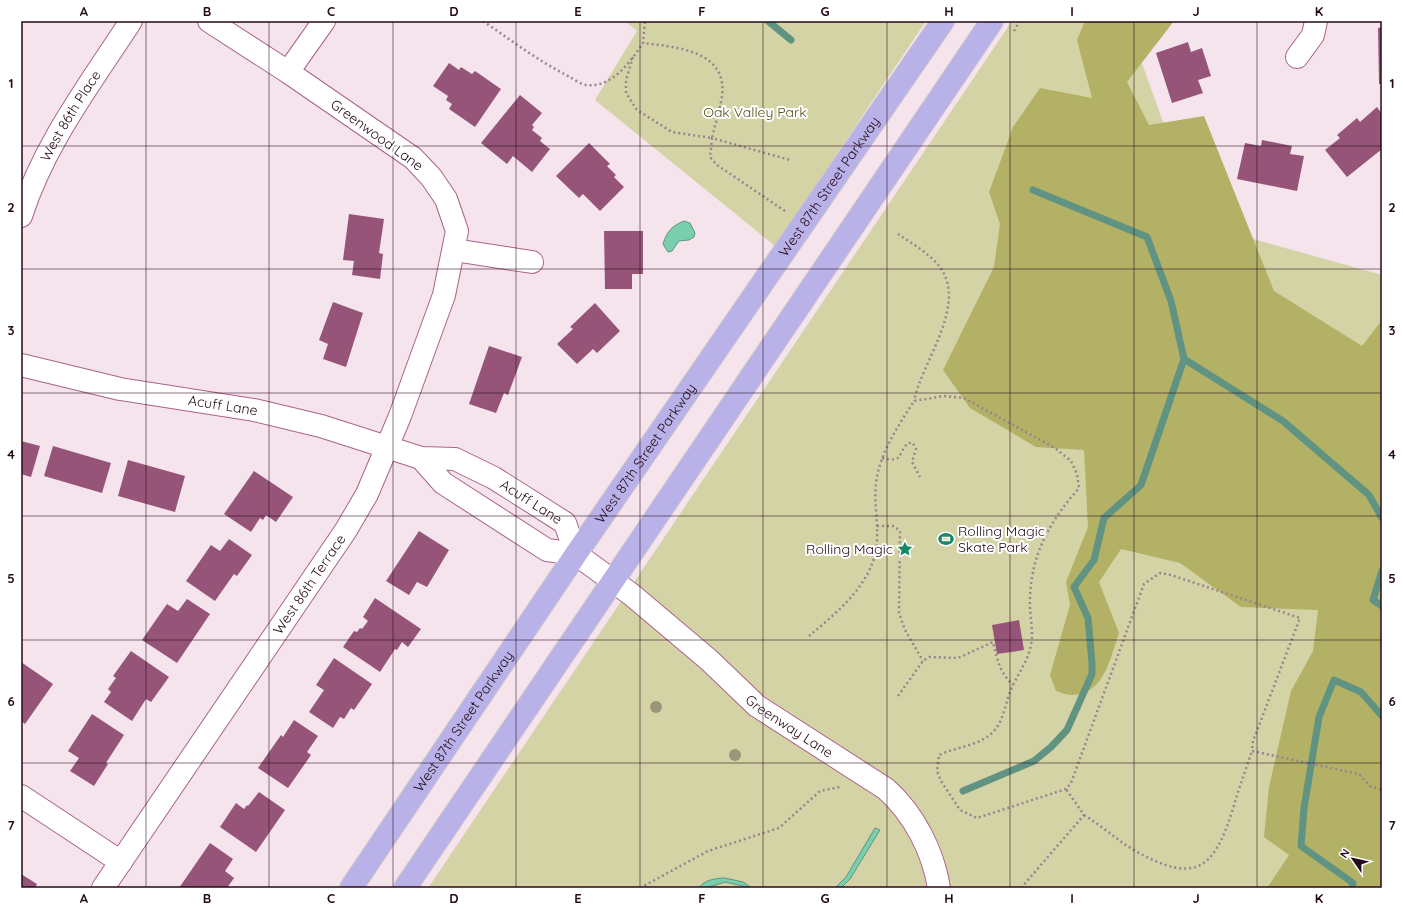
<svg xmlns="http://www.w3.org/2000/svg" width="1403" height="909" font-family="Quicksand,sans-serif">
<rect width="100%" height="100%" fill="#f5e4ec"/>
<!-- green -->
<path fill="#d4d3a6" d="M 625,21 L 926,21 L 775,246 L 595,100 L 637,31 Z
M 1012,21 L 1144,21 L 1135,44 L 1176,158 L 1228,232 L 1382,275 L 1382,888 L 428,888 Z"/>
<!-- forest -->
<path fill="#b3b166" d="M 1085,21 L 1174,21 L 1127,82 L 1149,125 L 1204,116 L 1274,291 L 1362,346 L 1382,320 L 1382,888 L 1267,888 L 1289,855 L 1264,837 L 1269,787 L 1291,691 L 1313,651 L 1318,610 L 1241,607 L 1180,563 L 1121,549 L 1099,582 L 1119,633 C 1111,656 1104,696 1071,695 C 1066,695 1061,692 1056,691 L 1050,675 L 1070,605 L 1066,582 L 1088,527 L 1084,450 L 1036,447 L 970,408 L 943,370 L 994,267 L 1000,224 L 989,192 L 1013,127 L 1040,88 L 1092,98 L 1077,40 Z"/>
<!-- water -->
<path fill="#79cead" stroke="#609381" d="M 684,221 L 690,223 L 695,233 L 694,237 L 689,240 L 679,241 L 672,251 L 668,252 L 663,244 C 667,231 672,226 684,221 Z
M 875,828 L 880,830 L 850,879 L 841,888 L 835,888 L 846,877 Z
M 725,878 L 743,882 L 752,888 L 725,882 L 706,888 L 699,888 C 704,880 716,878 725,878 Z"/>
<g fill="none" stroke-linecap="round" stroke-linejoin="round">
<!-- stream -->
<path stroke="#609381" stroke-width="7" d="M 768,21 L 791,40
M 1033,190 L 1147,237 L 1171,301 L 1184,359 L 1283,421 L 1369,495 L 1382,518
M 1382,571 L 1373,600 L 1382,606
M 963,791 L 1034,761 L 1051,747 L 1067,730 L 1092,674 L 1092,663 L 1088,618 L 1074,587 L 1094,560 L 1104,518 L 1141,485 L 1184,359
M 1352,888 L 1353,883 L 1301,846 L 1304,808 L 1319,717 L 1334,680 L 1361,692 L 1382,716"/>
</g>
<!-- building -->
<path fill="#965578" d="M 1382,27 L 1382,84 L 1379,84 L 1378,28 Z
M 1188,42 L 1191,52 L 1202,48 L 1211,76 L 1198,80 L 1203,93 L 1172,103 L 1156,53 Z
M 449,63 L 459,70 L 461,67 L 472,74 L 475,71 L 501,89 L 475,127 L 449,109 L 452,104 L 446,100 L 448,96 L 433,86 Z
M 520,95 L 542,113 L 532,125 L 534,127 L 532,130 L 542,138 L 540,141 L 550,149 L 532,172 L 513,156 L 507,164 L 481,143 Z
M 1377,107 L 1382,114 L 1382,149 L 1347,177 L 1325,150 L 1340,138 L 1337,135 L 1357,118 L 1360,122 Z
M 1262,140 L 1292,146 L 1290,154 L 1304,156 L 1297,191 L 1237,179 L 1245,143 L 1261,146 Z
M 589,143 L 610,164 L 607,166 L 616,175 L 614,177 L 624,187 L 600,211 L 583,194 L 579,198 L 556,176 Z
M 349,214 L 384,219 L 379,253 L 383,254 L 380,279 L 352,275 L 354,261 L 343,260 Z
M 604,231 L 643,231 L 643,274 L 632,274 L 632,289 L 605,289 Z
M 333,302 L 363,313 L 346,367 L 323,359 L 328,344 L 319,340 Z
M 595,303 L 620,331 L 597,353 L 593,349 L 577,364 L 557,344 L 573,329 L 570,327 Z
M 489,346 L 522,357 L 508,395 L 504,393 L 496,413 L 469,404 Z
M 21,441 L 40,446 L 31,477 L 21,474 Z
M 53,446 L 111,463 L 102,493 L 44,476 Z
M 128,460 L 185,476 L 175,512 L 118,496 Z
M 254,471 L 293,497 L 276,522 L 266,515 L 263,520 L 260,518 L 251,532 L 224,514 Z
M 419,531 L 449,550 L 427,587 L 417,582 L 409,595 L 386,581 Z
M 229,539 L 252,555 L 237,576 L 234,574 L 215,601 L 186,581 L 211,545 L 220,551 Z
M 375,598 L 421,629 L 408,647 L 402,642 L 397,650 L 395,649 L 380,672 L 343,647 L 354,631 L 357,632 L 360,628 L 362,629 L 368,621 L 363,617 Z
M 187,599 L 210,614 L 177,663 L 142,640 L 167,604 L 178,611 Z
M 1019,620 L 1024,650 L 997,654 L 992,625 Z
M 131,651 L 169,677 L 151,702 L 146,699 L 132,721 L 104,702 L 111,692 L 108,689 L 116,678 L 113,676 Z
M 334,658 L 372,684 L 354,710 L 351,708 L 344,719 L 340,717 L 333,728 L 309,712 L 324,690 L 316,685 Z
M 21,662 L 53,684 L 25,724 L 21,721 Z
M 92,714 L 124,735 L 106,763 L 108,764 L 94,786 L 70,771 L 79,758 L 68,751 Z
M 294,720 L 318,736 L 307,752 L 311,755 L 288,788 L 258,768 L 281,735 L 283,737 Z
M 259,792 L 285,810 L 256,852 L 220,827 L 236,803 L 244,809 L 247,805 L 248,806 Z
M 210,843 L 233,859 L 225,871 L 234,878 L 227,888 L 179,888 Z
M 21,874 L 37,884 L 35,888 L 21,888 Z"/>
<g fill="none" stroke-linecap="round" stroke-linejoin="round">
<!-- minor casing -->
<g stroke="#ab638a" stroke-width="24">
<g id="minor">
<path d="M 1297,57 L 1313,35 L 1316,21"/>
<path d="M 288,72 L 324,21"/>
<path id="s1" d="M 21,216 C 44,144 90,84 131,21"/>
<path d="M 454,250 L 532,262"/>
<path id="s2" d="M 21,365 L 120,389 L 254,410 L 321,426 L 421,458 L 455,459 L 494,478 L 565,523 L 576,554"/>
<path id="s3" d="M 421,458 L 443,483 L 547,550 L 576,554 L 632,595 L 709,660 L 757,706 L 886,789 C 914,814 933,851 939,888"/>
<path d="M 21,796 L 121,862"/>
<path id="s4" d="M 103,888 L 346,530 L 367,494 L 400,416 L 444,295 L 457,231 L 446,199 L 431,177 L 413,158 L 288,72 L 209,21"/>
</g>
</g>
<!-- major casing -->
<g stroke="#cbc4c8" stroke-width="24">
<g id="major">
<path id="s5" d="M 351,888 L 576,554 L 943,21"/>
<path d="M 405,888 L 992,21"/>
</g>
</g>
<!-- path -->
<path stroke="#99838f" stroke-width="2.5" stroke-dasharray="2 3" stroke-linecap="butt" d="M 483,21 C 512,41 540,62 570,77 C 575,80 582,85 587,85 C 612,88 631,61 643,43
M 1014,31 L 1020,21
M 633,57 L 626,80 L 626,93 L 637,110 L 672,132 L 712,138 C 715,124 720,110 722,96 C 728,50 675,47 643,43 L 645,21
M 785,211 L 717,165 L 710,157 L 712,138 L 790,160
M 898,234 C 911,243 929,253 939,266 C 969,304 922,361 914,401
M 882,458 C 904,463 897,454 908,443 L 913,443 L 916,449 L 912,462 L 920,477
M 877,526 L 894,526 L 900,531 L 899,613 L 905,630 L 923,661
M 809,636 C 839,611 876,581 877,539 C 878,518 873,498 877,477 C 882,449 899,425 914,401 L 944,396 L 964,398 L 1055,448 L 1071,461 L 1077,474 L 1079,488 C 1050,521 1031,554 1030,599 C 1029,614 1034,630 1031,645 C 1028,662 1016,676 1010,692 C 1005,705 1003,723 992,733 C 978,746 956,747 939,755 L 937,771 L 941,781 L 960,810 L 977,818 L 1066,789 L 1071,783 L 1144,584 L 1160,573 L 1171,575 L 1300,618 L 1253,741 L 1252,751 L 1359,774 L 1370,786 L 1382,790
M 898,696 L 923,661 L 929,657 L 958,658 L 993,642 C 997,659 1000,673 1013,685
M 1084,815 C 1102,826 1118,841 1137,852 C 1194,883 1213,871 1232,812 C 1238,791 1245,771 1252,751
M 640,888 L 708,851 L 779,828 L 820,791 L 840,787
M 1021,888 L 1084,815 L 1066,789"/>
<!-- minor -->
<use href="#minor" stroke="#fff" stroke-width="22"/>
<!-- major -->
<use href="#major" stroke="#b8b2e8" stroke-width="22"/>
</g>
<!-- trees -->
<g fill="#9c9478">
<circle cx="656" cy="707" r="6"/>
<circle cx="735" cy="755" r="6"/>
</g>
<!-- grid -->
<path fill="none" stroke="#260a1a" stroke-width="1" stroke-opacity="0.55" d="M 146,21 L 146,888M 269,21 L 269,888M 393,21 L 393,888M 516,21 L 516,888M 640,21 L 640,888M 763,21 L 763,888M 887,21 L 887,888M 1010,21 L 1010,888M 1134,21 L 1134,888M 1257,21 L 1257,888M 21,146 L 1382,146M 21,269 L 1382,269M 21,393 L 1382,393M 21,516 L 1382,516M 21,640 L 1382,640M 21,763 L 1382,763"/>
<!-- icons -->
<defs>
<g id="stadium-bare" transform="scale(1.2)"><path d="M0-5a6.5 5 0 1 0 0 10a6.5 5 0 1 0 0-10ZM-3.5-1.8h7v3.6h-7Z" fill="#198867" stroke="#fff" stroke-width="2.5" paint-order="stroke"/></g>
<g id="sight-bare" transform="scale(1.2)"><path d="M0-6L1.8-2.2L6-1.7L2.9 1.2L3.7 5.4L0 3.3L-3.7 5.4L-2.9 1.2L-6-1.7L-1.8-2.2Z" fill="#198867" stroke="#fff" stroke-width="2.5" paint-order="stroke"/></g>
</defs>
<g fill-rule="evenodd">
<use href="#stadium-bare" x="946" y="539"/>
<use href="#sight-bare" x="905" y="549"/>
</g>
<g text-anchor="middle" dominant-baseline="central" stroke-width="4" stroke-linejoin="round" paint-order="stroke">
<!-- park labels -->
<g font-size="14" fill="#54521a" stroke="#fff">
<text x="755" y="112">Oak Valley Park</text>
</g>
<!-- street labels -->
<g font-size="14" fill="#260a1a" stroke="#fff">
<text stroke="none"><textPath href="#s1" startOffset="112">West 86th Place</textPath></text>
<text transform="translate(377 135) rotate(36)">Greenwood Lane</text>
<text stroke="none"><textPath href="#s5" startOffset="849">West 87th Street Parkway</textPath></text>
<text stroke="none"><textPath href="#s2" startOffset="206">Acuff Lane</textPath></text>
<text stroke="none"><textPath href="#s5" startOffset="525">West 87th Street Parkway</textPath></text>
<text stroke="none"><textPath href="#s2" startOffset="533">Acuff Lane</textPath></text>
<text stroke="none"><textPath href="#s4" startOffset="367">West 86th Terrace</textPath></text>
<text stroke="none"><textPath href="#s5" startOffset="201">West 87th Street Parkway</textPath></text>
<text stroke="none"><textPath href="#s3" startOffset="461">Greenway Lane</textPath></text>
</g>
<!-- poi labels -->
<g font-size="14" fill="#260a1a" stroke="#fff" text-anchor="start">
<text x="958" y="531">Rolling Magic<tspan x="958" dy="16">Skate Park</tspan></text>
<text x="893" y="549" text-anchor="end">Rolling Magic</text>
</g>
</g>
<!-- border -->
<rect width="1403" height="909" fill="none" stroke="#ffffff" stroke-width="44"/>
<!-- north arrow -->
<g transform="translate(1353 859) rotate(304)" stroke="#ffffff" stroke-width="3" paint-order="stroke">
<path d="M0-3L7 15L0 10L-7 15Z" fill="#260a1a"/>
<text y="-6" font-size="11" font-weight="bold" text-anchor="middle" fill="#260a1a">N</text>
</g>
<rect x="22" y="22" width="1359" height="865" fill="none" stroke="#260a1a" stroke-width="1.5"/>
<g font-size="13" text-anchor="middle" font-weight="bold" fill="#260a1a">
<text x="84" y="16">A</text>
<text x="207" y="16">B</text>
<text x="331" y="16">C</text>
<text x="454" y="16">D</text>
<text x="578" y="16">E</text>
<text x="702" y="16">F</text>
<text x="825" y="16">G</text>
<text x="949" y="16">H</text>
<text x="1072" y="16">I</text>
<text x="1196" y="16">J</text>
<text x="1319" y="16">K</text>
<text x="11" y="88">1</text>
<text x="1392" y="88">1</text>
<text x="11" y="212">2</text>
<text x="1392" y="212">2</text>
<text x="11" y="335">3</text>
<text x="1392" y="335">3</text>
<text x="11" y="459">4</text>
<text x="1392" y="459">4</text>
<text x="11" y="583">5</text>
<text x="1392" y="583">5</text>
<text x="11" y="706">6</text>
<text x="1392" y="706">6</text>
<text x="11" y="830">7</text>
<text x="1392" y="830">7</text>
<text x="84" y="903">A</text>
<text x="207" y="903">B</text>
<text x="331" y="903">C</text>
<text x="454" y="903">D</text>
<text x="578" y="903">E</text>
<text x="702" y="903">F</text>
<text x="825" y="903">G</text>
<text x="949" y="903">H</text>
<text x="1072" y="903">I</text>
<text x="1196" y="903">J</text>
<text x="1319" y="903">K</text>
</g>
</svg>
